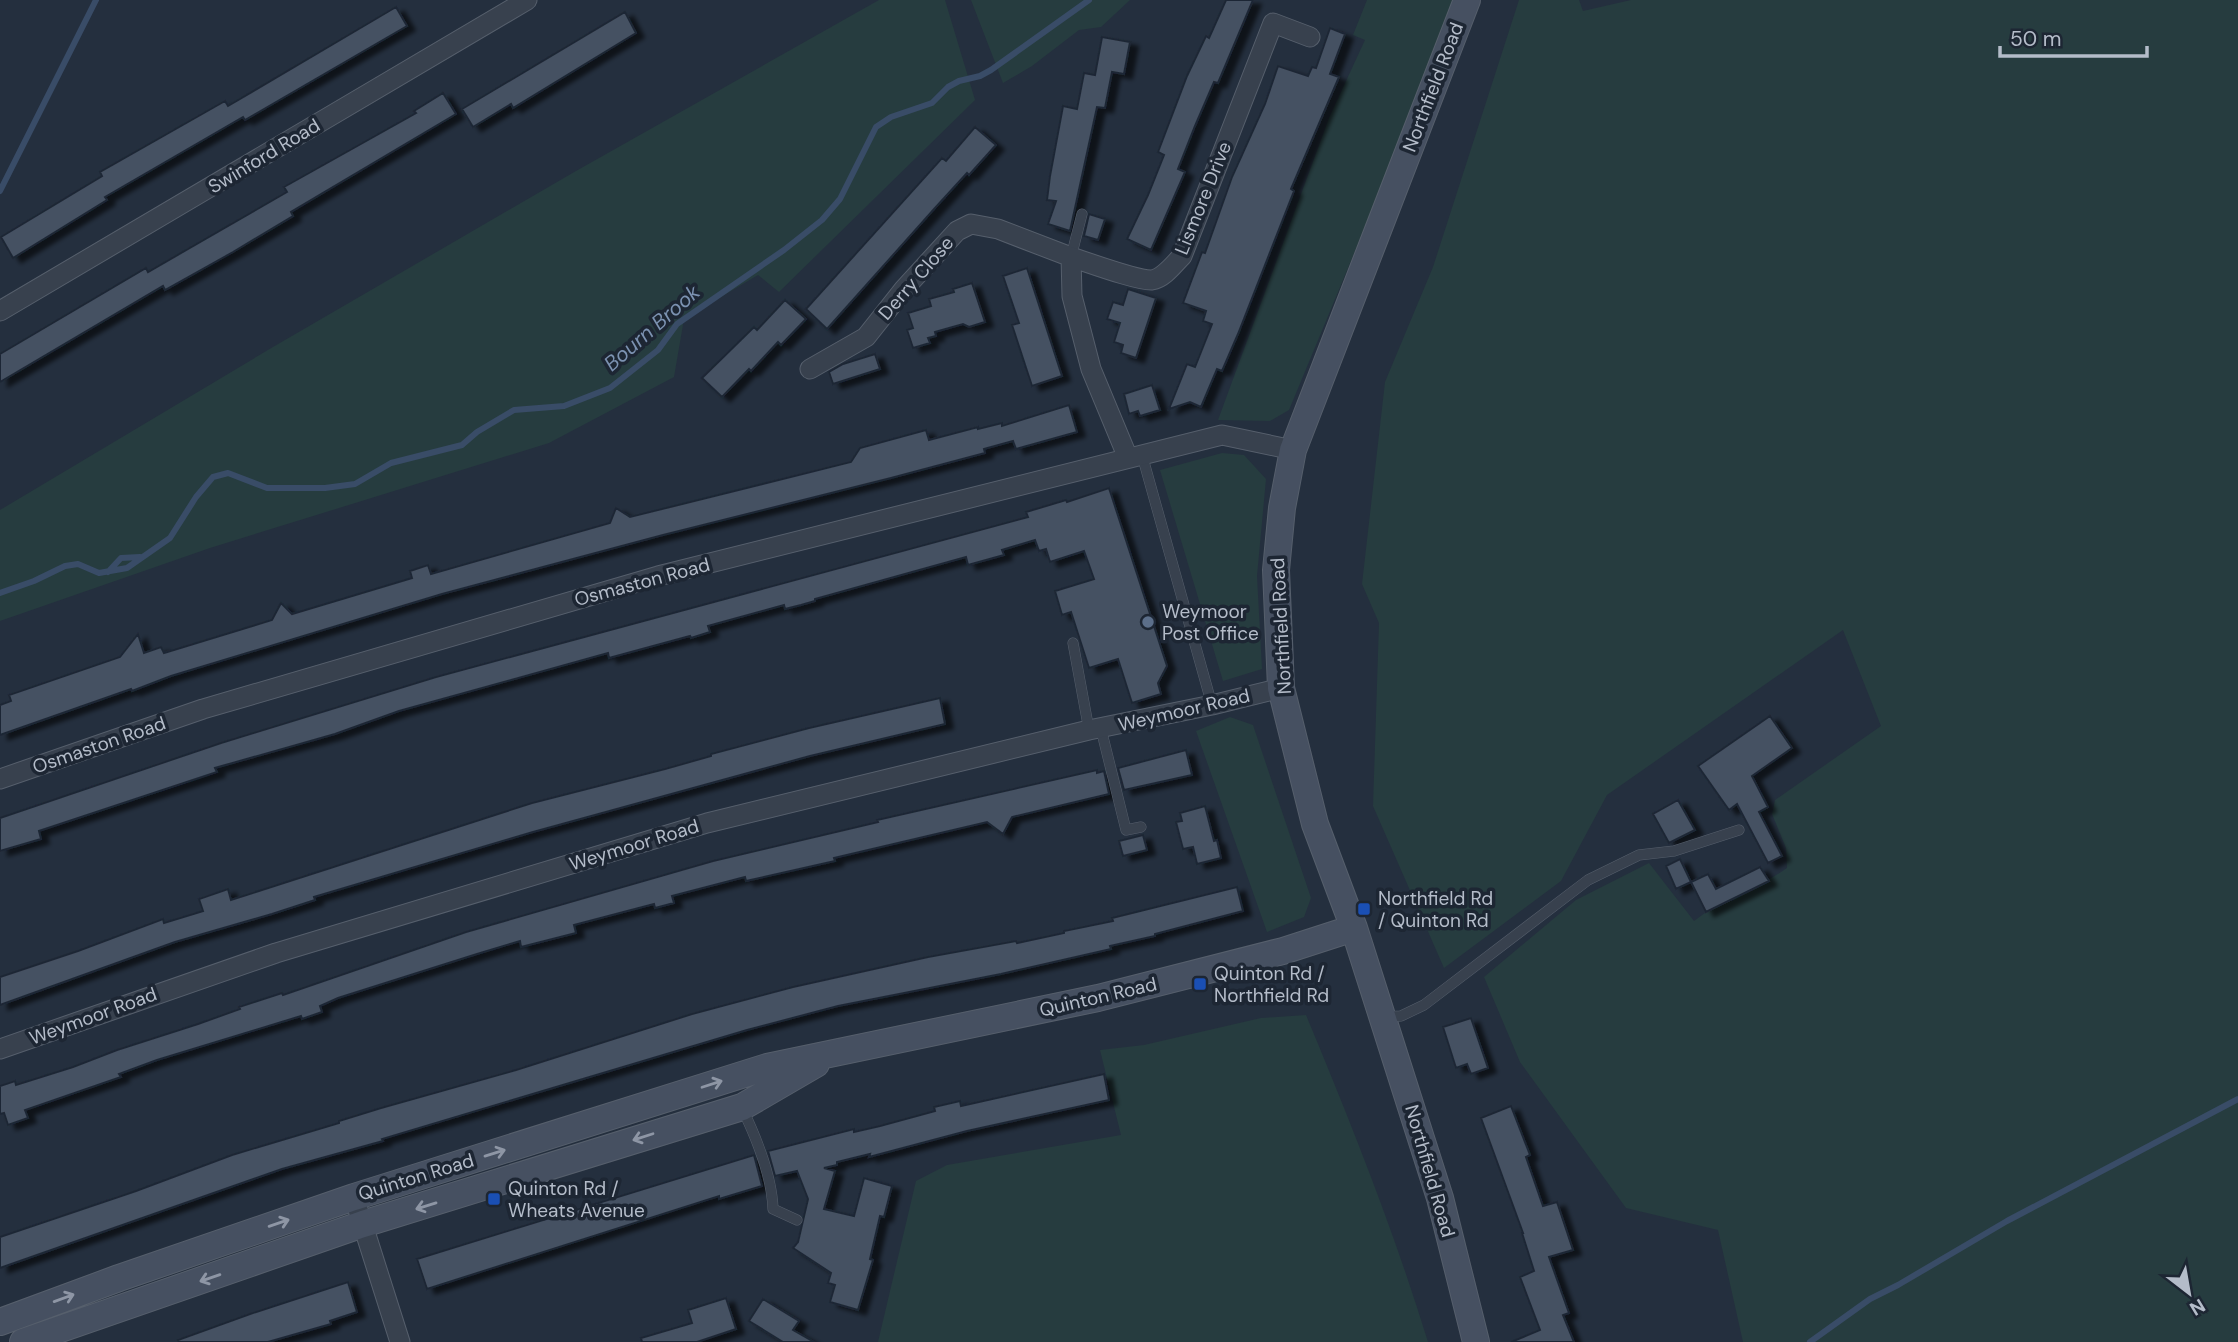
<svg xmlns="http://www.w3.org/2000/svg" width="2238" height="1342" font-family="'DM Sans',sans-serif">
<defs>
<filter id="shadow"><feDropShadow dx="8" dy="4.5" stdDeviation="2" flood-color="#0009"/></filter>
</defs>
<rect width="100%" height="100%" fill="#242f3e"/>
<!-- green -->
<path fill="#263c3f" d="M 879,0 L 945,0 L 975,100 L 779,292 L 758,275 L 684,319 L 674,377 L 549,443 L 210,548 L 0,621 L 0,510 L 273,347 L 576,171 Z
M 971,0 L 1130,0 L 1101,27 L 1079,30 L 1032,66 L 1003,83 Z
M 1367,0 L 1456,0 L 1392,162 L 1289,410 L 1270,421 L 1218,420 L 1329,118 L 1365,40 L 1353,35 Z
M 1519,0 L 1579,0 L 1583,11 L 1631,0 L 2238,0 L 2238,1342 L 1743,1342 L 1718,1230 L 1626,1208 L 1520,1062 L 1484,977 L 1576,900 L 1649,863 L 1694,921 C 1722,899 1758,889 1787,868 L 1786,848 L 1772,814 L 1775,800 L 1881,726 L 1843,630 L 1607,795 L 1561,881 L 1444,968 L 1373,806 L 1379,623 L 1362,584 L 1385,382 L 1433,267 Z
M 1222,453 L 1244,455 L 1266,479 L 1257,576 L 1262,669 L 1223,681 L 1160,470 Z
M 1230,717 L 1253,725 L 1311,898 L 1304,917 L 1267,932 L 1196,731 Z
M 1306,1015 C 1351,1123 1394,1231 1428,1342 L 878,1342 L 916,1181 L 947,1165 L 1121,1135 L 1100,1050 L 1144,1045 L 1261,1018 Z"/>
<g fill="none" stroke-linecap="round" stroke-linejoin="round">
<!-- stream -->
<path stroke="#394c67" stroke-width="6" d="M 0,191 L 96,0
M 108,572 L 121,558 L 140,557
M 0,593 L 34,581 L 65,566 L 78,564 L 99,573 L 127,568 L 170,538 L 196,497 L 213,477 L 228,473 L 267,488 L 325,488 L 355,484 L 391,463 L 462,445 L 477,432 L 514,410 L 564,406 L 610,388 L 658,350 L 677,324 L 784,250 L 822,220 L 840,199 L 876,127 L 891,117 L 932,103 L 948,87 L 959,81 L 980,76 L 991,70 L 1089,0
M 1810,1342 L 1870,1299 L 1898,1285 L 2007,1221 L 2238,1099"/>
</g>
<!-- building -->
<path fill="#455162" stroke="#1f2835" stroke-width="2" filter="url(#shadow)" d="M 1226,0 L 1253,0 L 1218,83 L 1214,82 L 1195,126 L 1178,169 L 1185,172 L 1151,250 L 1127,239 L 1148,195 L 1164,155 L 1158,152 L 1187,76 L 1206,36 L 1209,38 Z
M 396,7 L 407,26 L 245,120 L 243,117 L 105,197 L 107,200 L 13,258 L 1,237 L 102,176 L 100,172 L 225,101 L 228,106 Z
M 625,12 L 636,33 L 513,108 L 511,104 L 473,127 L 462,109 Z
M 1330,28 L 1345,34 L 1330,74 L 1339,77 L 1291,189 L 1294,191 L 1238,334 L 1222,371 L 1217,369 L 1201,407 L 1190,402 L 1169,409 L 1187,364 L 1195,367 L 1212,324 L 1203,321 L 1206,311 L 1183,303 L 1202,252 L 1205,253 L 1232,177 L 1265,104 L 1278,66 L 1308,76 L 1312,67 L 1316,68 Z
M 1102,37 L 1130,42 L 1124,74 L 1112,72 L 1105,108 L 1097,107 L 1070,231 L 1048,224 L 1056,201 L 1047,200 L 1050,176 L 1063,106 L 1077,109 L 1084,73 L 1095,75 Z
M 443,93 L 456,114 L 291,212 L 293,216 L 233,252 L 165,290 L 163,286 L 0,382 L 0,354 L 146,268 L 148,272 L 287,192 L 284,187 L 416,113 L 414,111 Z
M 975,127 L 996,145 L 969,175 L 967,173 L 935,208 L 827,329 L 806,309 L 942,158 L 946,161 Z
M 1089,214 L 1105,219 L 1098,240 L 1084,236 Z
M 1027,268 L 1062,376 L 1032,386 L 1012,325 L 1019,323 L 1003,276 Z
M 972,283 L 985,322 L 969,327 L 963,324 L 935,332 L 936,336 L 928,338 L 930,343 L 913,348 L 907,330 L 913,328 L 908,313 L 931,306 L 929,299 L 954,292 L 953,289 Z
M 1128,289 L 1156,298 L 1136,358 L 1121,353 L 1123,345 L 1114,342 L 1120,323 L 1107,319 L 1113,302 L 1123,305 Z
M 785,300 L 806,319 L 781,345 L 778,342 L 751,371 L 749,369 L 722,397 L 702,378 L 754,327 L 757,330 Z
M 875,354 L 880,369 L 833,384 L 829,372 L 843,364 Z
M 1152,385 L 1160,410 L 1140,416 L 1138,411 L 1129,414 L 1124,394 Z
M 1069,405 L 1077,432 L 1059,437 L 1016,449 L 1013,441 L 984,449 L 985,453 L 891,478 L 663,535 L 442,594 L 171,676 L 132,691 L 131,689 L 0,735 L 0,705 L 11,701 L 9,695 L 120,657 L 138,634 L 144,653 L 161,647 L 164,653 L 272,620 L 281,603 L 292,614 L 412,578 L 410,571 L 428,565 L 431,574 L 610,523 L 616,508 L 630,517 L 851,462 L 860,448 L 926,430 L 929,440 L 978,427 L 978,429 L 1002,423 L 1002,426 Z
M 1109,488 L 1167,666 L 1158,683 L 1161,694 L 1132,703 L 1118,659 L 1089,668 L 1071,612 L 1062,615 L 1055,591 L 1094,579 L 1084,551 L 1050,562 L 1046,549 L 1039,551 L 1035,540 L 1002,550 L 1004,555 L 968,565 L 966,557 L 815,599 L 815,601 L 801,605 L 785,609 L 784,605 L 708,626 L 710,632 L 691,638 L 690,636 L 609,658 L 608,653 L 399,711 L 335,734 L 215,768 L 217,772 L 39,831 L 41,839 L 0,851 L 0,818 L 221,743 L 436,677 L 1028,517 L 1026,512 L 1066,500 L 1067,502 Z
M 940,698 L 945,724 L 810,756 L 533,832 L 314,897 L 315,900 L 272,914 L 175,942 L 0,1005 L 0,977 L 78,951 L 163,919 L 164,923 L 203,911 L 199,899 L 228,889 L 231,900 L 532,803 L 665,769 L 711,756 L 711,754 L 809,728 Z
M 1770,716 L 1792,748 L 1752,776 L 1768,807 L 1759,812 L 1782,856 L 1768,863 L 1737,804 L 1729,810 L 1698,766 Z
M 1186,750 L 1192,775 L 1124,790 L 1118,768 Z
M 1097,770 L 1097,773 L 1104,771 L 1109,794 L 1012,817 L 1003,834 L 987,822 L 834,858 L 835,861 L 746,881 L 745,877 L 672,896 L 674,903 L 655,908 L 654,904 L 574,925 L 576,933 L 521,947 L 520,941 L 477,954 L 338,998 L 320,1006 L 322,1012 L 302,1019 L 301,1016 L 157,1060 L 119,1074 L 121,1077 L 25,1110 L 28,1118 L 8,1125 L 4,1113 L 0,1114 L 0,1086 L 15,1081 L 16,1085 L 73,1067 L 117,1050 L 198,1024 L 240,1009 L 239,1007 L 282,993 L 283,995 L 466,932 L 713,861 L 878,822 L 877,820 Z
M 1678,800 L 1695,830 L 1669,843 L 1653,814 Z
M 1205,806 L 1214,841 L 1217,840 L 1221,858 L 1197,864 L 1193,847 L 1183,849 L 1176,822 L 1182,821 L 1180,813 Z
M 1143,835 L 1147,850 L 1123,856 L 1119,841 Z
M 1680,859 L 1691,882 L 1676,889 L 1666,866 Z
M 1760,867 L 1769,881 L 1706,912 L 1691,882 L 1708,874 L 1716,889 Z
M 1237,887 L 1243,911 L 1155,934 L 1155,936 L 1110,946 L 1111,949 L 1001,974 L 838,1006 L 747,1030 L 382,1139 L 383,1141 L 282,1169 L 0,1268 L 0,1237 L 136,1191 L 232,1155 L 339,1123 L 339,1121 L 381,1108 L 516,1070 L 692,1014 L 793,987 L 928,957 L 1016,941 L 1017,943 L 1064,933 L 1064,931 L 1113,921 L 1112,918 Z
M 1471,1018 L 1488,1068 L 1471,1074 L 1467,1064 L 1456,1068 L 1443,1027 Z
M 1104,1074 L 1109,1100 L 967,1131 L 869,1157 L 870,1154 L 837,1162 L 837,1165 L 824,1168 L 835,1171 L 824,1209 L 854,1216 L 864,1178 L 892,1186 L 884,1217 L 880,1216 L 870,1259 L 873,1260 L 858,1310 L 830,1302 L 835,1285 L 828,1283 L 831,1273 L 793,1248 L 798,1242 L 808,1199 L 797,1171 L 775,1176 L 768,1151 L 854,1129 L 854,1132 L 880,1126 L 935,1111 L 934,1107 L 960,1101 L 961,1106 Z
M 1511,1106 L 1530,1155 L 1526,1157 L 1543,1206 L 1557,1202 L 1573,1250 L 1549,1257 L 1569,1313 L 1563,1315 L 1574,1342 L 1511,1342 L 1540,1330 L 1520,1277 L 1534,1271 L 1522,1233 L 1523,1233 L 1481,1118 Z
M 754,1155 L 762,1186 L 719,1199 L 719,1196 L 427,1289 L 417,1259 Z
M 348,1282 L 357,1312 L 330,1321 L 331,1324 L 268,1342 L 179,1342 L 178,1340 L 250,1314 Z
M 726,1298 L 736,1329 L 697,1342 L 642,1342 L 641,1338 L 692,1323 L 688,1310 Z
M 763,1299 L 799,1321 L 793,1330 L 814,1342 L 783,1342 L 749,1321 Z"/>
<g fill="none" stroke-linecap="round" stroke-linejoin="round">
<!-- lane casing -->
<g stroke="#565f6c" stroke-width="11">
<path id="lane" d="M 1071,257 L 1082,214
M 1142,455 L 1212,705
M 1073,643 L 1089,730
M 1101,729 L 1126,830 L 1141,827
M 1383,1017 L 1401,1016 L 1424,1005 L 1588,880 L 1639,855 L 1674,851 L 1739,830
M 742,1108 C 756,1137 772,1177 773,1209 L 797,1220"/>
</g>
<!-- street casing -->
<g stroke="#565f6c" stroke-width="21">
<path id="street" d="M 0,311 L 527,0
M 810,369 L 866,337 L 904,289 L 957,231 L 971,224 L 998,229 L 1071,257
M 1128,458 L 1091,369 L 1072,296 L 1071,257 C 1087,262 1138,281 1152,280 C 1164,278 1174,264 1182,256 L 1273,23 L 1310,37
M 0,779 L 203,709 L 658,576 L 1222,435 L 1293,450
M 0,1049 L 276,953 L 707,823 L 1089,730 L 1212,705 L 1281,688
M 354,1197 L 400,1342"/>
</g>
<!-- secondary casing -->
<g stroke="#565f6c" stroke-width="28">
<path id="secondary" d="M 1467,0 L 1293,450 L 1282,508 L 1276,570 L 1281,688 L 1315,824 L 1354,928 L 1440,1198 L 1476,1342
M 0,1322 L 119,1278 L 354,1197 L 767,1067 L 1098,998 L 1283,951 L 1354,928
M 23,1342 L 363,1224 L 742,1107 L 816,1064"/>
</g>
<!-- lane -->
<use href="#lane" stroke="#38414e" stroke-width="10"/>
<!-- street -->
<use href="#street" stroke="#38414e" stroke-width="19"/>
<!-- secondary -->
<use href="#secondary" stroke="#465061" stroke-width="26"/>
</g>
<!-- one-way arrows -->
<defs><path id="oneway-shaft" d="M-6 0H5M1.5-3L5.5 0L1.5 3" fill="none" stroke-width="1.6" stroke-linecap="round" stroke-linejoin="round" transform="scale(1.75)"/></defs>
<g stroke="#8e96a5">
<use href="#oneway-shaft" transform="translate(712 1084) rotate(-18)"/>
<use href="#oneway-shaft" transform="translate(643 1137) rotate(162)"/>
<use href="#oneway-shaft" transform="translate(495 1153) rotate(-17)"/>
<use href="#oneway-shaft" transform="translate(426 1206) rotate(163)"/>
<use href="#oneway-shaft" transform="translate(279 1223) rotate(-19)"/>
<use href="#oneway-shaft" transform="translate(210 1278) rotate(161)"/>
<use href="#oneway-shaft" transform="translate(64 1298) rotate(-20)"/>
</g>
<!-- markers -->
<circle fill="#5c6f8a" stroke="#1d2633" stroke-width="2.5" cx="1148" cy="622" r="7"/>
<g fill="#1a4fb4" stroke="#1d2633" stroke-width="2.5">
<rect x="1357" y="902" width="14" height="14" rx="3.5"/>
<rect x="1193" y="977" width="14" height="14" rx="3.5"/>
<rect x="487" y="1192" width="14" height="14" rx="3.5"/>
</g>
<g text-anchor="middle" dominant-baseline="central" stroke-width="7" stroke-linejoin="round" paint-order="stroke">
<!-- street labels -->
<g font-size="19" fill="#b4bcc9" stroke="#1d2633">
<text transform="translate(1433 87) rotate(-69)">Northfield Road</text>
<text transform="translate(264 156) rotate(-31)">Swinford Road</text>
<text transform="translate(1203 198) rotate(-68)">Lismore Drive</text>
<text transform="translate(916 278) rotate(-49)">Derry Close</text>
<text transform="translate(642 582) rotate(-15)">Osmaston Road</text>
<text transform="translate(1281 626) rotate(-93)">Northfield Road</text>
<text transform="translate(1184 710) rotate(-13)">Weymoor Road</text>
<text transform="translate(99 745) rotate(-19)">Osmaston Road</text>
<text transform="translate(634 845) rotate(-17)">Weymoor Road</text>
<text transform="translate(1098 997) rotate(-13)">Quinton Road</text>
<text transform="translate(93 1016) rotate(-20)">Weymoor Road</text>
<text transform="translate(1430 1171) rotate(74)">Northfield Road</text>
<text transform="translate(416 1177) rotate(-17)">Quinton Road</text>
</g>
<!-- poi labels -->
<g font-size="19" fill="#b4bcc9" stroke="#1d2633" text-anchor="start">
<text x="1162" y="611">Weymoor<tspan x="1162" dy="22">Post Office</tspan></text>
<text x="1378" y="898">Northfield Rd<tspan x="1378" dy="22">/ Quinton Rd</tspan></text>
<text x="1214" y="973">Quinton Rd /<tspan x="1214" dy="22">Northfield Rd</tspan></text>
<text x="508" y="1188">Quinton Rd /<tspan x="508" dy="22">Wheats Avenue</tspan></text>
</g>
<!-- water labels -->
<g font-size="21" font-style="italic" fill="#7c92b1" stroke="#1d2633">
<text transform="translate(652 328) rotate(-41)">Bourn Brook</text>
</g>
</g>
<!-- north arrow -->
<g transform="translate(2189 1293) rotate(149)" stroke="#1d2633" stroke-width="5" paint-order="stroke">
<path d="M0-5L12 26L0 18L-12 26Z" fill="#b4bcc9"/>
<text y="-10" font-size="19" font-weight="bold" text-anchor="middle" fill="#b4bcc9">N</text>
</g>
<!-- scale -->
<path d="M2000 46v10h147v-10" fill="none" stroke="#b4bcc9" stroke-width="3.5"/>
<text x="2010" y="46" font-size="21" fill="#b4bcc9" stroke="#1d2633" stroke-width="5" paint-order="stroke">50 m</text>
</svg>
